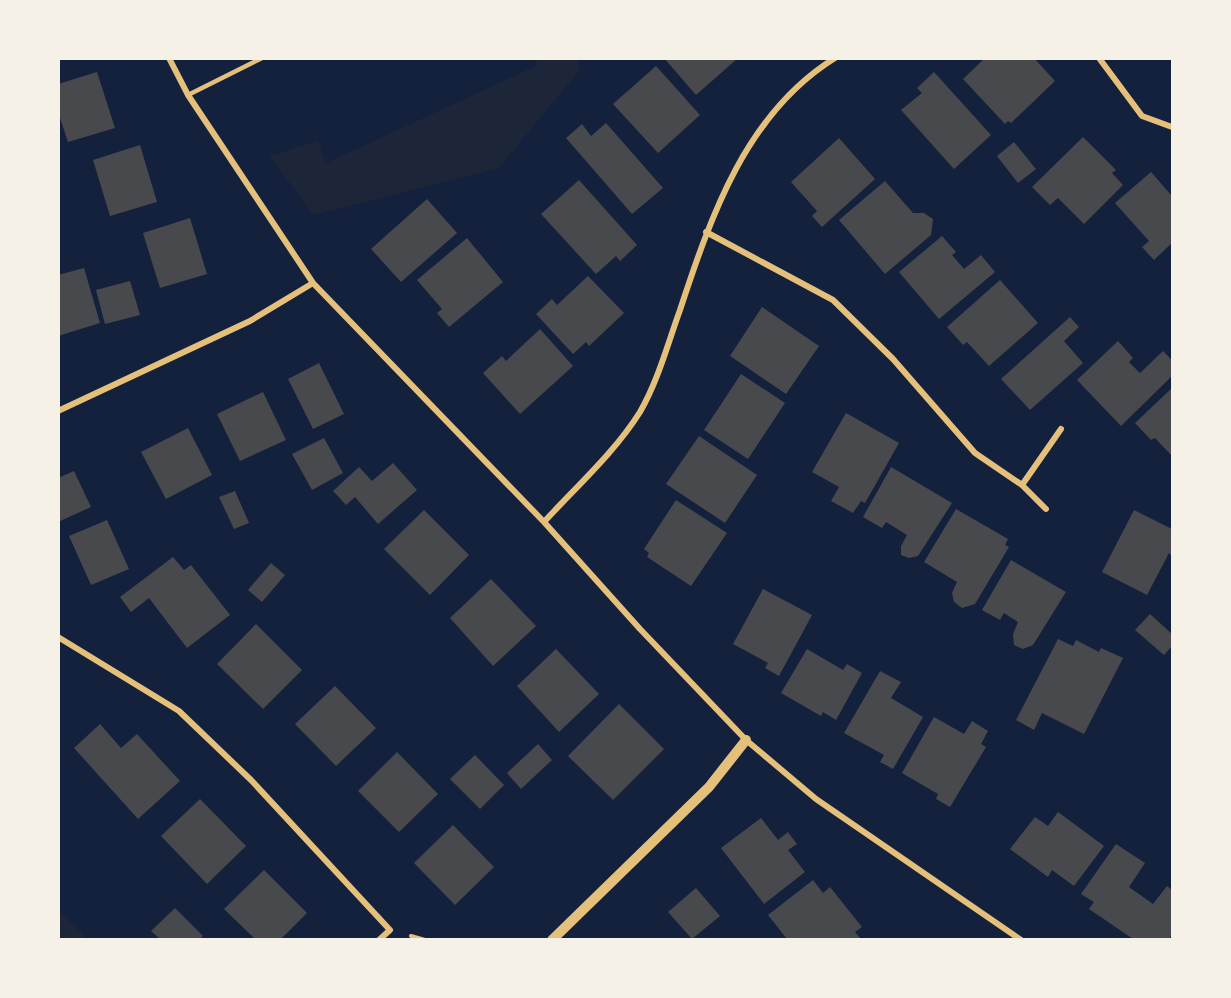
<svg xmlns="http://www.w3.org/2000/svg" width="1231" height="998" font-family="Lato,sans-serif">
<rect width="100%" height="100%" fill="#14213d"/>
<!-- green -->
<path fill="#1d2539" d="M 535,59 L 577,59 L 580,70 L 499,168 L 314,215 L 269,156 L 318,141 L 326,163 L 538,65 Z
M 58,910 L 59,910 L 87,939 L 59,939 Z"/>
<!-- building -->
<path fill="#48494c" d="M 664,58 L 738,58 L 696,95 Z
M 985,58 L 1034,58 L 1055,81 L 1011,123 L 1008,121 L 1005,124 L 963,79 Z
M 656,66 L 700,115 L 658,153 L 613,104 Z
M 97,72 L 115,128 L 68,142 L 58,112 L 58,84 Z
M 934,72 L 991,135 L 954,169 L 901,110 L 922,93 L 917,88 Z
M 606,123 L 663,188 L 632,214 L 566,138 L 582,124 L 591,136 Z
M 1083,137 L 1116,170 L 1112,173 L 1123,185 L 1084,224 L 1058,198 L 1050,205 L 1032,187 Z
M 839,138 L 875,179 L 822,227 L 812,216 L 817,211 L 791,182 Z
M 1014,142 L 1036,169 L 1018,183 L 997,156 Z
M 140,145 L 157,202 L 110,216 L 93,160 Z
M 1151,172 L 1172,196 L 1172,243 L 1154,260 L 1142,247 L 1149,241 L 1115,203 Z
M 579,180 L 637,245 L 620,261 L 616,256 L 596,274 L 541,214 Z
M 885,181 L 913,213 L 924,213 L 933,219 L 931,235 L 885,274 L 839,220 Z
M 427,199 L 457,233 L 401,282 L 371,249 Z
M 190,218 L 207,274 L 160,288 L 143,233 Z
M 942,236 L 956,252 L 952,255 L 964,269 L 981,255 L 995,272 L 939,319 L 899,272 Z
M 467,238 L 503,282 L 449,327 L 437,313 L 442,309 L 417,280 Z
M 84,268 L 100,323 L 58,336 L 58,275 Z
M 588,276 L 624,313 L 589,346 L 586,342 L 573,354 L 536,314 L 552,299 L 557,305 Z
M 1000,280 L 1038,323 L 989,366 L 967,342 L 963,345 L 947,327 Z
M 130,281 L 140,315 L 105,324 L 96,290 Z
M 762,307 L 819,346 L 786,394 L 730,356 Z
M 1070,317 L 1079,327 L 1064,341 L 1083,363 L 1030,410 L 1001,379 Z
M 540,329 L 573,366 L 520,414 L 483,373 L 502,356 L 506,361 Z
M 1118,341 L 1133,358 L 1129,362 L 1140,373 L 1163,351 L 1172,360 L 1172,376 L 1121,426 L 1077,380 Z
M 319,363 L 344,414 L 313,429 L 288,379 Z
M 741,374 L 785,403 L 748,459 L 704,430 Z
M 1172,388 L 1172,456 L 1155,438 L 1151,440 L 1135,423 Z
M 263,392 L 286,440 L 240,461 L 217,414 Z
M 846,413 L 899,443 L 865,503 L 861,501 L 853,513 L 831,501 L 839,487 L 812,472 Z
M 188,428 L 212,475 L 166,499 L 141,452 Z
M 699,436 L 757,475 L 725,523 L 666,484 Z
M 324,438 L 343,473 L 312,490 L 292,454 Z
M 393,463 L 417,490 L 378,524 L 355,497 L 346,505 L 333,491 L 359,467 L 372,481 Z
M 891,467 L 952,503 L 918,556 L 909,558 L 901,555 L 901,546 L 907,535 L 886,522 L 882,528 L 863,517 Z
M 74,471 L 91,507 L 58,522 L 58,478 Z
M 235,491 L 249,523 L 234,529 L 219,497 Z
M 676,500 L 727,533 L 691,586 L 647,557 L 649,553 L 644,549 Z
M 956,509 L 1008,539 L 1005,545 L 1009,547 L 975,604 L 962,608 L 954,602 L 952,593 L 957,582 L 924,562 Z
M 424,510 L 469,555 L 430,595 L 384,549 Z
M 1134,510 L 1172,529 L 1172,556 L 1169,553 L 1147,595 L 1102,572 Z
M 107,520 L 129,569 L 91,585 L 69,536 Z
M 173,557 L 184,570 L 191,565 L 230,615 L 187,648 L 149,598 L 131,612 L 120,597 Z
M 1011,560 L 1066,592 L 1033,645 L 1023,649 L 1014,645 L 1013,634 L 1018,622 L 1004,613 L 1000,620 L 982,610 Z
M 271,563 L 285,575 L 262,602 L 248,590 Z
M 491,579 L 536,626 L 493,666 L 450,618 Z
M 763,589 L 812,615 L 779,676 L 765,668 L 768,663 L 733,644 Z
M 1150,614 L 1172,634 L 1172,646 L 1164,655 L 1135,630 Z
M 256,624 L 302,670 L 263,709 L 217,664 Z
M 1058,639 L 1073,646 L 1076,640 L 1099,652 L 1101,648 L 1123,658 L 1084,734 L 1042,713 L 1034,730 L 1016,720 Z
M 556,649 L 599,694 L 559,732 L 517,686 Z
M 807,649 L 843,670 L 847,664 L 862,673 L 836,720 L 823,712 L 821,716 L 781,693 Z
M 880,671 L 901,682 L 891,698 L 923,717 L 893,769 L 880,762 L 884,755 L 844,733 Z
M 335,686 L 376,728 L 336,766 L 295,724 Z
M 619,704 L 664,749 L 613,800 L 568,756 Z
M 934,717 L 964,734 L 972,721 L 988,731 L 981,744 L 986,747 L 950,807 L 936,799 L 938,794 L 902,773 Z
M 100,724 L 121,748 L 137,734 L 180,781 L 138,819 L 74,748 Z
M 538,744 L 552,760 L 521,789 L 507,773 Z
M 397,752 L 438,794 L 399,832 L 358,791 Z
M 475,755 L 504,785 L 480,809 L 450,779 Z
M 200,799 L 246,846 L 207,884 L 161,836 Z
M 1058,812 L 1104,846 L 1074,886 L 1052,870 L 1048,877 L 1010,849 L 1035,817 L 1048,826 Z
M 761,818 L 778,840 L 788,832 L 797,844 L 788,850 L 805,872 L 764,904 L 721,848 Z
M 453,825 L 494,867 L 455,905 L 414,863 Z
M 1116,844 L 1145,863 L 1129,887 L 1153,904 L 1167,886 L 1172,890 L 1172,935 L 1169,939 L 1133,939 L 1089,909 L 1094,902 L 1081,894 Z
M 264,870 L 307,913 L 281,939 L 255,939 L 224,909 Z
M 813,880 L 823,893 L 830,887 L 862,927 L 855,932 L 861,939 L 787,939 L 768,915 Z
M 696,888 L 720,916 L 692,939 L 668,912 Z
M 175,908 L 203,936 L 200,939 L 160,939 L 151,931 Z"/>
<g fill="none" stroke-linecap="round" stroke-linejoin="round">
<!-- path -->
<path stroke="#e5c07b" stroke-width="4" d="M 411,936 L 425,940"/>
<!-- service -->
<path stroke="#e5c07b" stroke-width="4.5" d="M 188,95 L 262,58"/>
<!-- minor -->
<path stroke="#e5c07b" stroke-width="6" d="M 169,58 L 188,95 L 313,283 L 544,522 L 640,629 L 746,740 L 816,799 L 1021,940
M 1099,58 L 1142,116 L 1172,127
M 706,232 L 833,300 L 893,359 L 975,453 L 1022,485 L 1046,509
M 58,411 L 250,321 L 313,283
M 1022,485 L 1061,429
M 544,522 C 576,487 615,452 640,412 C 658,381 668,343 680,310 C 711,216 746,113 835,58
M 58,637 L 179,711 L 251,780 L 390,930 L 379,940"/>
<!-- tertiary -->
<path stroke="#e5c07b" stroke-width="10" d="M 552,940 L 709,787 L 746,740"/>
</g>
<!-- border -->
<rect width="1231" height="998" fill="none" stroke="#f6f1e7" stroke-width="120"/>
</svg>
